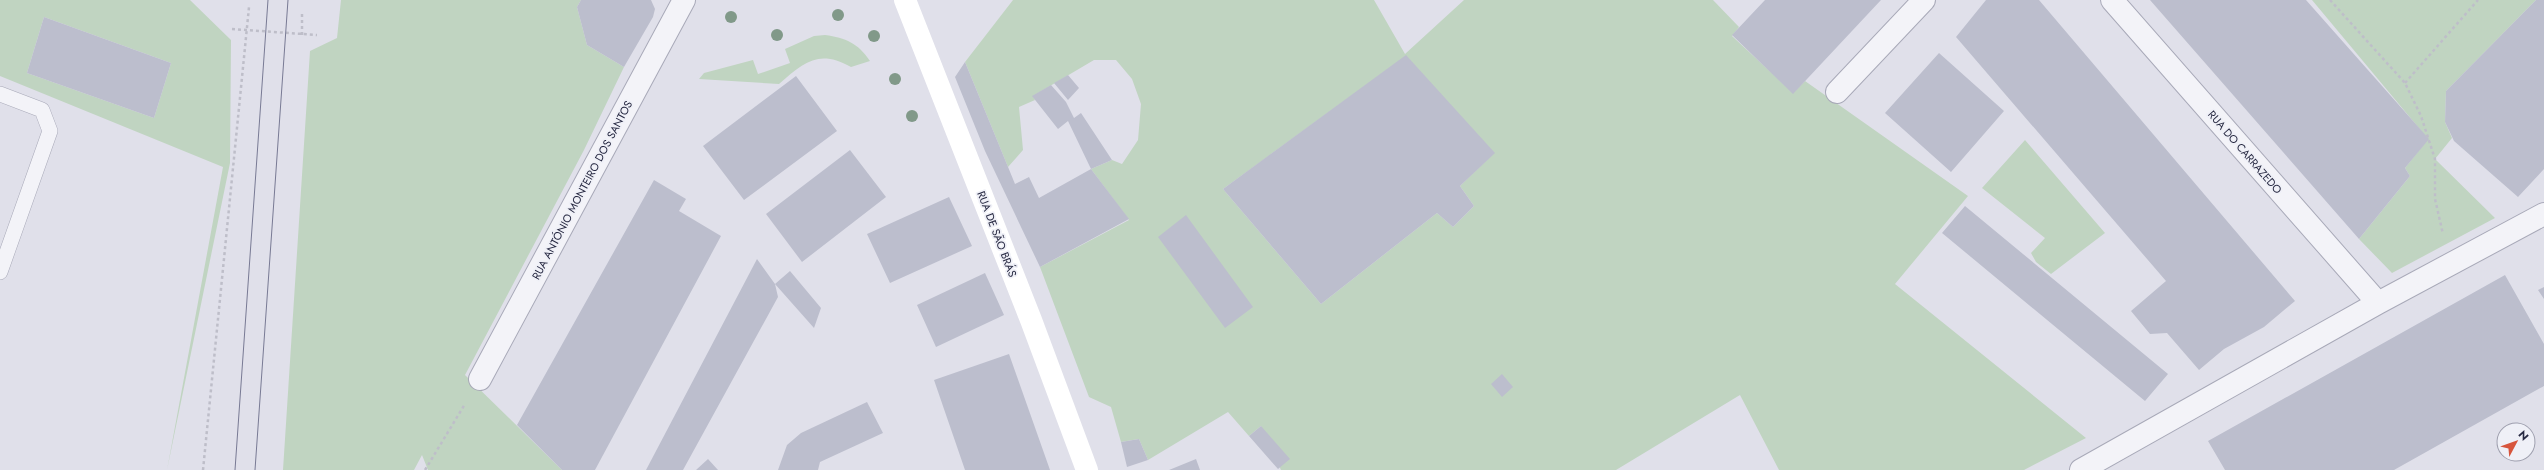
<svg xmlns="http://www.w3.org/2000/svg" width="2544" height="470" font-family="Jost,sans-serif">
<rect width="100%" height="100%" fill="#e0e0ea"/>
<!-- green -->
<path fill="#c0d4c1" fill-rule="evenodd" d="M 0,0 L 190,0 L 231,40 L 230,163 L 167,470 L 223,167 L 0,76 ZM 44,17 L 171,63 L 154,118 L 27,73 Z
M 341,0 L 581,0 L 577,7 L 587,45 L 624,67 L 584,150 L 465,375 L 562,470 L 428,470 L 422,455 L 414,470 L 283,470 L 310,51 L 337,38 Z
M 1013,0 L 1374,0 L 1405,54 L 1464,0 L 1713,0 L 1739,27 L 1732,36 L 1793,93 L 1805,81 L 1968,196 L 1895,284 L 2086,438 L 2024,470 L 1779,470 L 1740,395 L 1616,470 L 1281,470 L 1261,426 L 1249,436 L 1228,412 L 1148,460 L 1139,439 L 1121,442 L 1111,407 L 1089,397 L 1040,267 L 1129,220 L 1091,169 L 1112,160 L 1122,164 L 1138,140 L 1141,104 L 1132,79 L 1116,60 L 1094,60 L 1033,96 L 1035,100 L 1019,107 L 1023,150 L 1008,167 L 965,62 ZM 1406,56 L 1494,153 L 1460,186 L 1474,206 L 1453,227 L 1437,213 L 1321,304 L 1223,189 Z
M 2312,0 L 2536,0 L 2446,91 L 2445,122 L 2452,138 L 2435,159 L 2495,218 L 2392,273 L 2359,239 L 2410,176 L 2405,168 L 2428,139 Z
M 825,35 C 846,38 858,43 870,61 L 851,67 C 819,49 804,62 779,84 L 699,79 L 704,73 L 753,60 L 758,74 L 790,63 L 785,49 L 814,36 Z
M 2025,140 L 2105,233 L 2051,274 L 2036,262 L 2031,253 L 2045,238 L 1982,188 Z"/>
<!-- building -->
<path fill="#bcbecd" d="M 581,0 L 651,0 L 655,9 L 653,17 L 624,67 L 587,45 L 577,7 Z
M 1765,0 L 1881,0 L 1793,94 L 1732,35 Z
M 1986,0 L 2039,0 L 2295,301 L 2264,327 L 2224,349 L 2199,370 L 2167,333 L 2150,334 L 2131,311 L 2166,281 L 1956,37 Z
M 2150,0 L 2306,0 L 2429,139 L 2405,168 L 2410,176 L 2359,239 Z
M 2536,0 L 2544,0 L 2544,169 L 2518,197 L 2454,141 L 2445,122 L 2446,91 Z
M 44,17 L 171,63 L 154,118 L 27,73 Z
M 1939,53 L 2004,111 L 1951,172 L 1885,113 Z
M 1406,55 L 1495,153 L 1460,186 L 1474,206 L 1453,227 L 1437,213 L 1321,304 L 1223,189 Z
M 965,62 L 1015,184 L 1029,177 L 1039,198 L 1091,169 L 1129,219 L 1040,267 L 985,151 L 955,77 Z
M 1068,75 L 1079,88 L 1068,100 L 1054,83 Z
M 796,76 L 837,131 L 744,200 L 703,146 Z
M 1051,85 L 1066,102 L 1074,118 L 1081,113 L 1112,160 L 1091,169 L 1068,121 L 1058,129 L 1032,96 Z
M 850,150 L 886,197 L 802,262 L 766,214 Z
M 654,180 L 686,199 L 679,211 L 721,236 L 595,470 L 562,470 L 517,425 Z
M 949,197 L 972,246 L 890,283 L 867,234 Z
M 1965,206 L 2168,374 L 2145,401 L 1942,233 Z
M 1186,215 L 1253,307 L 1225,328 L 1158,237 Z
M 757,259 L 775,284 L 790,271 L 821,308 L 814,328 L 775,284 L 778,297 L 683,470 L 646,470 Z
M 985,273 L 1004,315 L 936,347 L 917,305 Z
M 2505,275 L 2544,344 L 2544,386 L 2394,470 L 2225,470 L 2208,441 Z
M 2544,287 L 2544,299 L 2538,290 Z
M 1009,354 L 1050,470 L 965,470 L 934,380 Z
M 1502,374 L 1513,387 L 1502,397 L 1491,384 Z
M 867,402 L 883,433 L 820,462 L 818,470 L 778,470 L 787,445 L 801,433 Z
M 1261,426 L 1290,459 L 1278,469 L 1249,436 Z
M 1139,439 L 1148,460 L 1127,467 L 1121,442 Z
M 708,459 L 718,470 L 696,470 Z
M 1196,459 L 1200,470 L 1169,470 Z"/>
<g fill="none" stroke-linecap="round" stroke-linejoin="round">
<!-- lane casing -->
<g stroke="#a8a9b8" stroke-width="16">
<path id="lane" d="M 0,94 L 42,110 L 50,131 L 0,272"/>
</g>
<!-- street casing -->
<g stroke="#a8a9b8" stroke-width="24">
<path id="street" d="M 2112,0 L 2378,303
M 1837,92 L 1924,0
M 480,379 L 684,0
M 2081,470 L 2378,303 L 2544,214"/>
</g>
<!-- path -->
<path stroke="#bebec9" stroke-width="2.5" stroke-dasharray="3 3" stroke-linecap="butt" d="M 2330,0 L 2405,83 L 2421,116 L 2435,159 L 2435,199 L 2443,234
M 232,29 L 317,35
M 302,35 L 302,12
M 2405,83 L 2478,0
M 203,470 L 249,7
M 425,470 L 465,404"/>
<!-- lane -->
<use href="#lane" stroke="#f3f3f8" stroke-width="15"/>
<!-- street -->
<use href="#street" stroke="#f3f3f8" stroke-width="22"/>
<!-- secondary -->
<path stroke="#fff" stroke-width="22" d="M 905,0 L 1031,320 L 1087,470"/>
<!-- tram -->
<path stroke="#787a94" stroke-width="1" d="M 235,470 L 268,0
M 255,470 L 288,0"/>
</g>
<!-- trees -->
<g fill="#819989">
<circle cx="838" cy="15" r="6"/>
<circle cx="731" cy="17" r="6"/>
<circle cx="777" cy="35" r="6"/>
<circle cx="874" cy="36" r="6"/>
<circle cx="895" cy="79" r="6"/>
<circle cx="912" cy="116" r="6"/>
</g>
<g text-anchor="middle" dominant-baseline="central" stroke-width="3.5" stroke-linejoin="round" paint-order="stroke">
<!-- street labels -->
<g font-size="11" fill="#272942" stroke="#eff0f7">
<text transform="translate(2245 152) rotate(49)">RUA DO CARRAZEDO</text>
<text transform="translate(582 190) rotate(-62)">RUA ANTÓNIO MONTEIRO DOS SANTOS</text>
<text transform="translate(997 234) rotate(69)">RUA DE SÃO BRÁS</text>
</g>
</g>
<!-- north arrow -->
<g transform="translate(2516 442) rotate(49)"><circle r="19" fill="#eff0f7" stroke="#9fa0af"/>
<path d="M0-3L7 15L0 10L-7 15Z" fill="#d7553d"/>
<text y="-6" font-size="11" font-weight="bold" text-anchor="middle" fill="#272942">N</text>
</g>
</svg>
